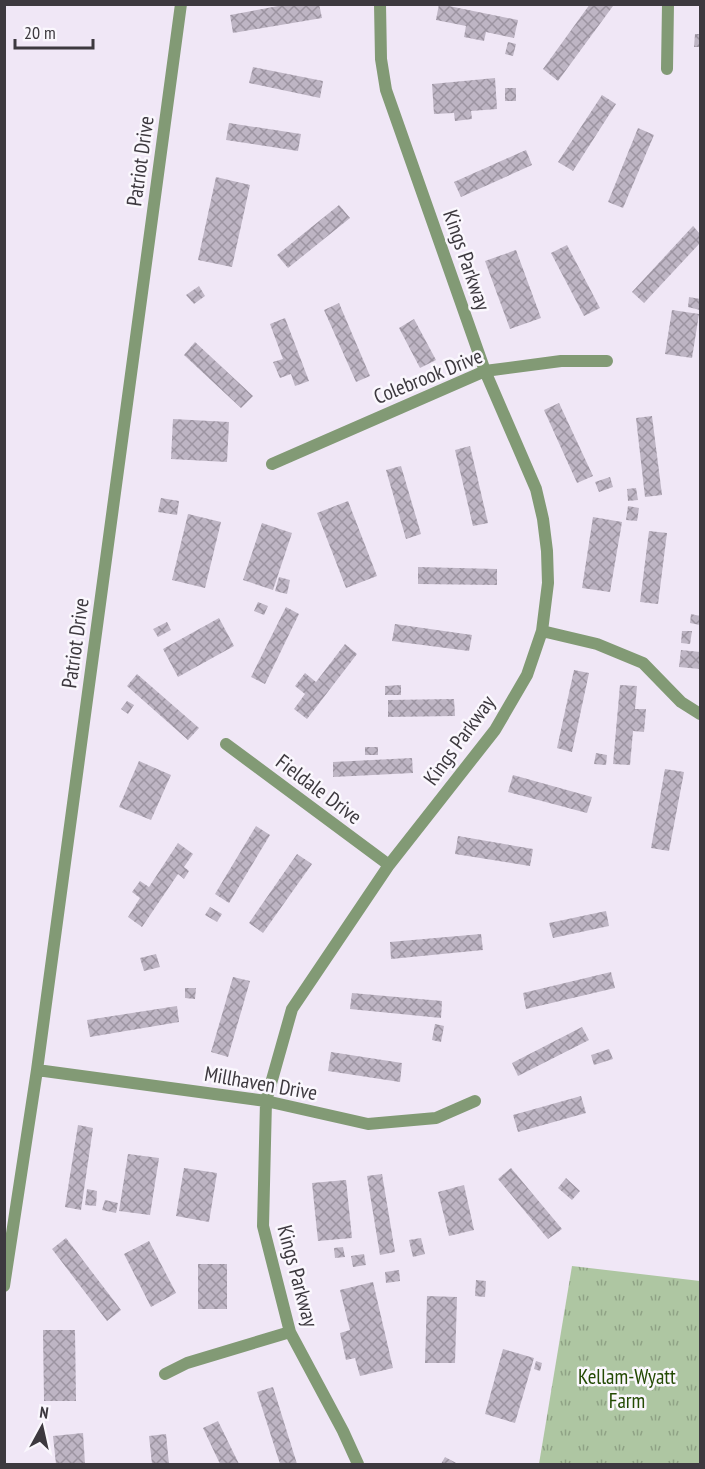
<svg xmlns="http://www.w3.org/2000/svg" width="705" height="1469" font-family="'PT Sans Narrow',sans-serif">
<defs>
<pattern id="grass-tufts" width="24" height="20" patternUnits="userSpaceOnUse" patternTransform="scale(1.5)"><rect width="24" height="20" fill="#aec6a2"/><path d="M3 7l-1-3M5 7V3M7 7l1-3M15 17l-1-3M17 17v-4M19 17l1-3" fill="none" stroke="#8fa285"/></pattern>
<pattern id="building-cross-hatch" width="8" height="8" patternUnits="userSpaceOnUse" patternTransform="scale(1.5)"><rect width="8" height="8" fill="#beb5c4"/><path d="M0 0l8 8M0 8l8-8" fill="none" stroke="#9c94a1"/></pattern>
</defs>
<rect width="100%" height="100%" fill="#f0e7f6"/>
<!-- grass -->
<path fill="url(#grass-tufts)" d="M 572,1266 L 700,1281 L 700,1464 L 539,1464 Z"/>
<!-- building -->
<path fill="url(#building-cross-hatch)" d="M 289,4 L 319,4 L 322,18 L 233,33 L 230,15 Z
M 439,4 L 518,20 L 514,38 L 486,32 L 484,41 L 464,37 L 466,26 L 436,20 Z
M 590,4 L 610,4 L 613,6 L 558,81 L 543,69 Z
M 695,34 L 700,34 L 700,47 L 694,47 Z
M 508,42 L 516,44 L 513,56 L 505,54 Z
M 253,67 L 323,81 L 320,98 L 249,83 Z
M 495,78 L 497,109 L 471,111 L 472,119 L 455,121 L 454,113 L 434,114 L 432,84 Z
M 505,88 L 516,88 L 516,101 L 505,101 Z
M 602,95 L 616,104 L 573,171 L 558,162 Z
M 229,123 L 301,134 L 298,151 L 226,140 Z
M 638,128 L 654,135 L 623,208 L 608,202 Z
M 526,150 L 532,165 L 461,197 L 454,182 Z
M 216,177 L 250,185 L 232,267 L 198,260 Z
M 339,205 L 350,218 L 288,268 L 277,255 Z
M 693,226 L 700,234 L 700,243 L 644,303 L 632,292 Z
M 567,245 L 600,308 L 584,316 L 551,253 Z
M 516,250 L 541,318 L 510,329 L 485,261 Z
M 199,286 L 205,296 L 194,304 L 186,295 Z
M 689,297 L 700,299 L 700,310 L 688,307 Z
M 339,303 L 370,376 L 356,382 L 324,310 Z
M 672,310 L 699,314 L 692,358 L 665,354 Z
M 285,318 L 309,381 L 295,386 L 291,374 L 280,378 L 273,362 L 283,359 L 270,324 Z
M 414,319 L 436,360 L 420,368 L 399,328 Z
M 195,342 L 253,396 L 241,408 L 184,355 Z
M 559,403 L 593,476 L 577,483 L 544,410 Z
M 652,416 L 662,495 L 645,497 L 636,418 Z
M 173,419 L 229,422 L 227,462 L 171,459 Z
M 470,446 L 488,523 L 473,526 L 455,450 Z
M 401,466 L 421,534 L 406,539 L 386,470 Z
M 610,477 L 613,487 L 599,492 L 595,482 Z
M 636,488 L 638,500 L 628,501 L 627,489 Z
M 161,498 L 179,501 L 177,515 L 158,512 Z
M 348,501 L 377,576 L 346,588 L 317,513 Z
M 628,506 L 639,508 L 637,521 L 626,520 Z
M 188,514 L 221,522 L 205,588 L 172,580 Z
M 593,517 L 622,522 L 610,592 L 582,588 Z
M 262,523 L 292,533 L 273,590 L 243,580 Z
M 649,531 L 667,533 L 658,604 L 640,602 Z
M 418,567 L 497,569 L 497,585 L 418,584 Z
M 279,577 L 290,580 L 287,594 L 275,591 Z
M 258,602 L 268,606 L 264,615 L 254,611 Z
M 286,607 L 299,614 L 265,684 L 251,677 Z
M 691,614 L 700,616 L 700,625 L 690,623 Z
M 219,618 L 234,646 L 178,677 L 163,649 Z
M 167,622 L 171,630 L 158,637 L 153,629 Z
M 395,624 L 472,635 L 469,651 L 392,641 Z
M 682,631 L 692,631 L 690,644 L 681,643 Z
M 345,644 L 357,654 L 307,719 L 294,709 L 305,694 L 295,686 L 305,673 L 316,682 Z
M 681,650 L 700,652 L 700,669 L 679,667 Z
M 574,670 L 589,673 L 572,752 L 557,748 Z
M 137,674 L 199,728 L 188,740 L 127,686 Z
M 401,685 L 401,695 L 385,695 L 385,686 Z
M 620,685 L 637,686 L 635,709 L 646,709 L 644,732 L 633,731 L 630,765 L 613,764 Z
M 454,699 L 455,716 L 388,717 L 388,700 Z
M 127,701 L 134,705 L 128,714 L 121,709 Z
M 365,747 L 378,747 L 378,755 L 365,755 Z
M 596,753 L 607,755 L 606,765 L 594,764 Z
M 412,758 L 413,773 L 333,777 L 333,762 Z
M 139,761 L 171,775 L 151,820 L 119,807 Z
M 665,769 L 684,772 L 669,851 L 651,848 Z
M 513,775 L 592,797 L 587,813 L 508,792 Z
M 256,826 L 270,835 L 229,903 L 215,894 Z
M 458,836 L 533,849 L 530,866 L 455,854 Z
M 178,843 L 193,854 L 184,867 L 189,871 L 184,879 L 178,874 L 142,927 L 128,917 L 140,898 L 132,892 L 140,881 L 149,887 Z
M 297,854 L 312,864 L 263,933 L 249,923 Z
M 210,907 L 222,914 L 217,922 L 205,915 Z
M 606,911 L 609,926 L 553,938 L 549,923 Z
M 481,934 L 483,950 L 391,959 L 390,942 Z
M 156,954 L 160,967 L 144,971 L 140,958 Z
M 611,972 L 615,988 L 526,1009 L 523,993 Z
M 233,977 L 250,981 L 228,1057 L 211,1052 Z
M 185,988 L 196,988 L 195,999 L 185,998 Z
M 352,993 L 442,1001 L 441,1018 L 350,1009 Z
M 177,1006 L 179,1022 L 90,1037 L 87,1020 Z
M 435,1024 L 444,1026 L 441,1042 L 432,1040 Z
M 582,1027 L 589,1040 L 518,1076 L 512,1063 Z
M 609,1049 L 613,1059 L 594,1065 L 591,1055 Z
M 331,1052 L 402,1063 L 400,1082 L 328,1071 Z
M 581,1096 L 586,1113 L 518,1132 L 513,1115 Z
M 78,1125 L 93,1128 L 81,1210 L 65,1207 Z
M 128,1154 L 159,1158 L 150,1215 L 119,1211 Z
M 184,1168 L 217,1173 L 209,1222 L 176,1216 Z
M 511,1168 L 562,1229 L 548,1239 L 498,1179 Z
M 382,1174 L 395,1252 L 380,1255 L 367,1176 Z
M 566,1178 L 580,1191 L 572,1200 L 558,1188 Z
M 346,1180 L 352,1238 L 318,1241 L 312,1183 Z
M 464,1185 L 474,1230 L 449,1236 L 438,1192 Z
M 87,1189 L 97,1191 L 96,1206 L 85,1205 Z
M 105,1200 L 118,1203 L 116,1213 L 102,1210 Z
M 66,1238 L 121,1310 L 107,1321 L 52,1249 Z
M 421,1238 L 425,1254 L 413,1257 L 409,1240 Z
M 149,1241 L 176,1293 L 151,1307 L 124,1254 Z
M 343,1247 L 345,1257 L 335,1258 L 334,1248 Z
M 364,1254 L 366,1265 L 353,1267 L 351,1256 Z
M 198,1264 L 227,1264 L 227,1309 L 198,1309 Z
M 399,1270 L 400,1281 L 386,1283 L 385,1272 Z
M 476,1280 L 486,1281 L 485,1297 L 475,1296 Z
M 373,1282 L 393,1368 L 360,1376 L 355,1358 L 346,1360 L 340,1333 L 350,1330 L 340,1290 Z
M 427,1296 L 457,1297 L 455,1363 L 425,1363 Z
M 43,1330 L 75,1330 L 76,1401 L 44,1401 Z
M 503,1349 L 534,1358 L 515,1423 L 485,1414 Z
M 536,1361 L 542,1363 L 540,1371 L 534,1369 Z
M 273,1387 L 297,1464 L 280,1464 L 257,1392 Z
M 218,1421 L 239,1464 L 220,1464 L 203,1428 Z
M 83,1433 L 85,1464 L 56,1464 L 53,1436 Z
M 166,1434 L 169,1464 L 152,1464 L 149,1436 Z
M 445,1457 L 458,1464 L 441,1464 Z"/>
<g fill="none" stroke-linecap="round" stroke-linejoin="round">
<!-- minor -->
<path stroke="#829a75" stroke-width="12" d="M 667,69 L 668,4
M 272,464 L 485,371 L 561,361 L 607,361
M 542,631 L 597,644 L 643,663 L 681,702 L 700,714
M 226,744 L 389,865
M 37,1070 L 266,1101 L 368,1124 L 436,1118 L 475,1101
M 4,1286 L 37,1070 L 181,4
M 165,1374 L 187,1363 L 290,1332
M 358,1464 L 343,1431 L 290,1332 L 263,1226 L 266,1101 L 292,1009 L 389,865 L 495,730 L 527,675 L 542,631 L 548,583 L 547,551 L 543,519 L 536,489 L 485,371 L 386,90 L 381,59 L 380,4"/>
</g>
<g text-anchor="middle" dominant-baseline="central" stroke-width="5" stroke-linejoin="round" paint-order="stroke">
<!-- street labels -->
<g font-size="21" fill="#3d393f" stroke="#faf7fd">
<text transform="translate(140 161) rotate(-82)">Patriot Drive</text>
<text transform="translate(467 260) rotate(71)">Kings Parkway</text>
<text transform="translate(428 376) rotate(-22)">Colebrook Drive</text>
<text transform="translate(75 643) rotate(-82)">Patriot Drive</text>
<text transform="translate(459 740) rotate(-54)">Kings Parkway</text>
<text transform="translate(319 789) rotate(37)">Fieldale Drive</text>
<text transform="translate(261 1083) rotate(10)">Millhaven Drive</text>
<text transform="translate(298 1276) rotate(75)">Kings Parkway</text>
</g>
<!-- park labels -->
<g font-size="21" fill="#244a04" stroke="#faf7fd">
<text x="627" y="1376">Kellam-Wyatt<tspan x="627" dy="24">Farm</tspan></text>
</g>
</g>
<!-- border -->
<rect width="705" height="1469" fill="none" stroke="#3d393f" stroke-width="12"/>
<!-- north arrow -->
<g transform="translate(42 1427) rotate(8)" stroke="#faf7fd" stroke-width="4.5" paint-order="stroke">
<path d="M0-4.5L10 22L0 15L-10 22Z" fill="#3d393f"/>
<text y="-9" font-size="16" font-weight="bold" text-anchor="middle" fill="#3d393f">N</text>
</g>
<!-- scale -->
<path d="M15 39v9h78v-9" fill="none" stroke="#3d393f" stroke-width="3"/>
<text x="24" y="39" font-size="18" fill="#3d393f" stroke="#faf7fd" stroke-width="4.5" paint-order="stroke">20 m</text>
</svg>
